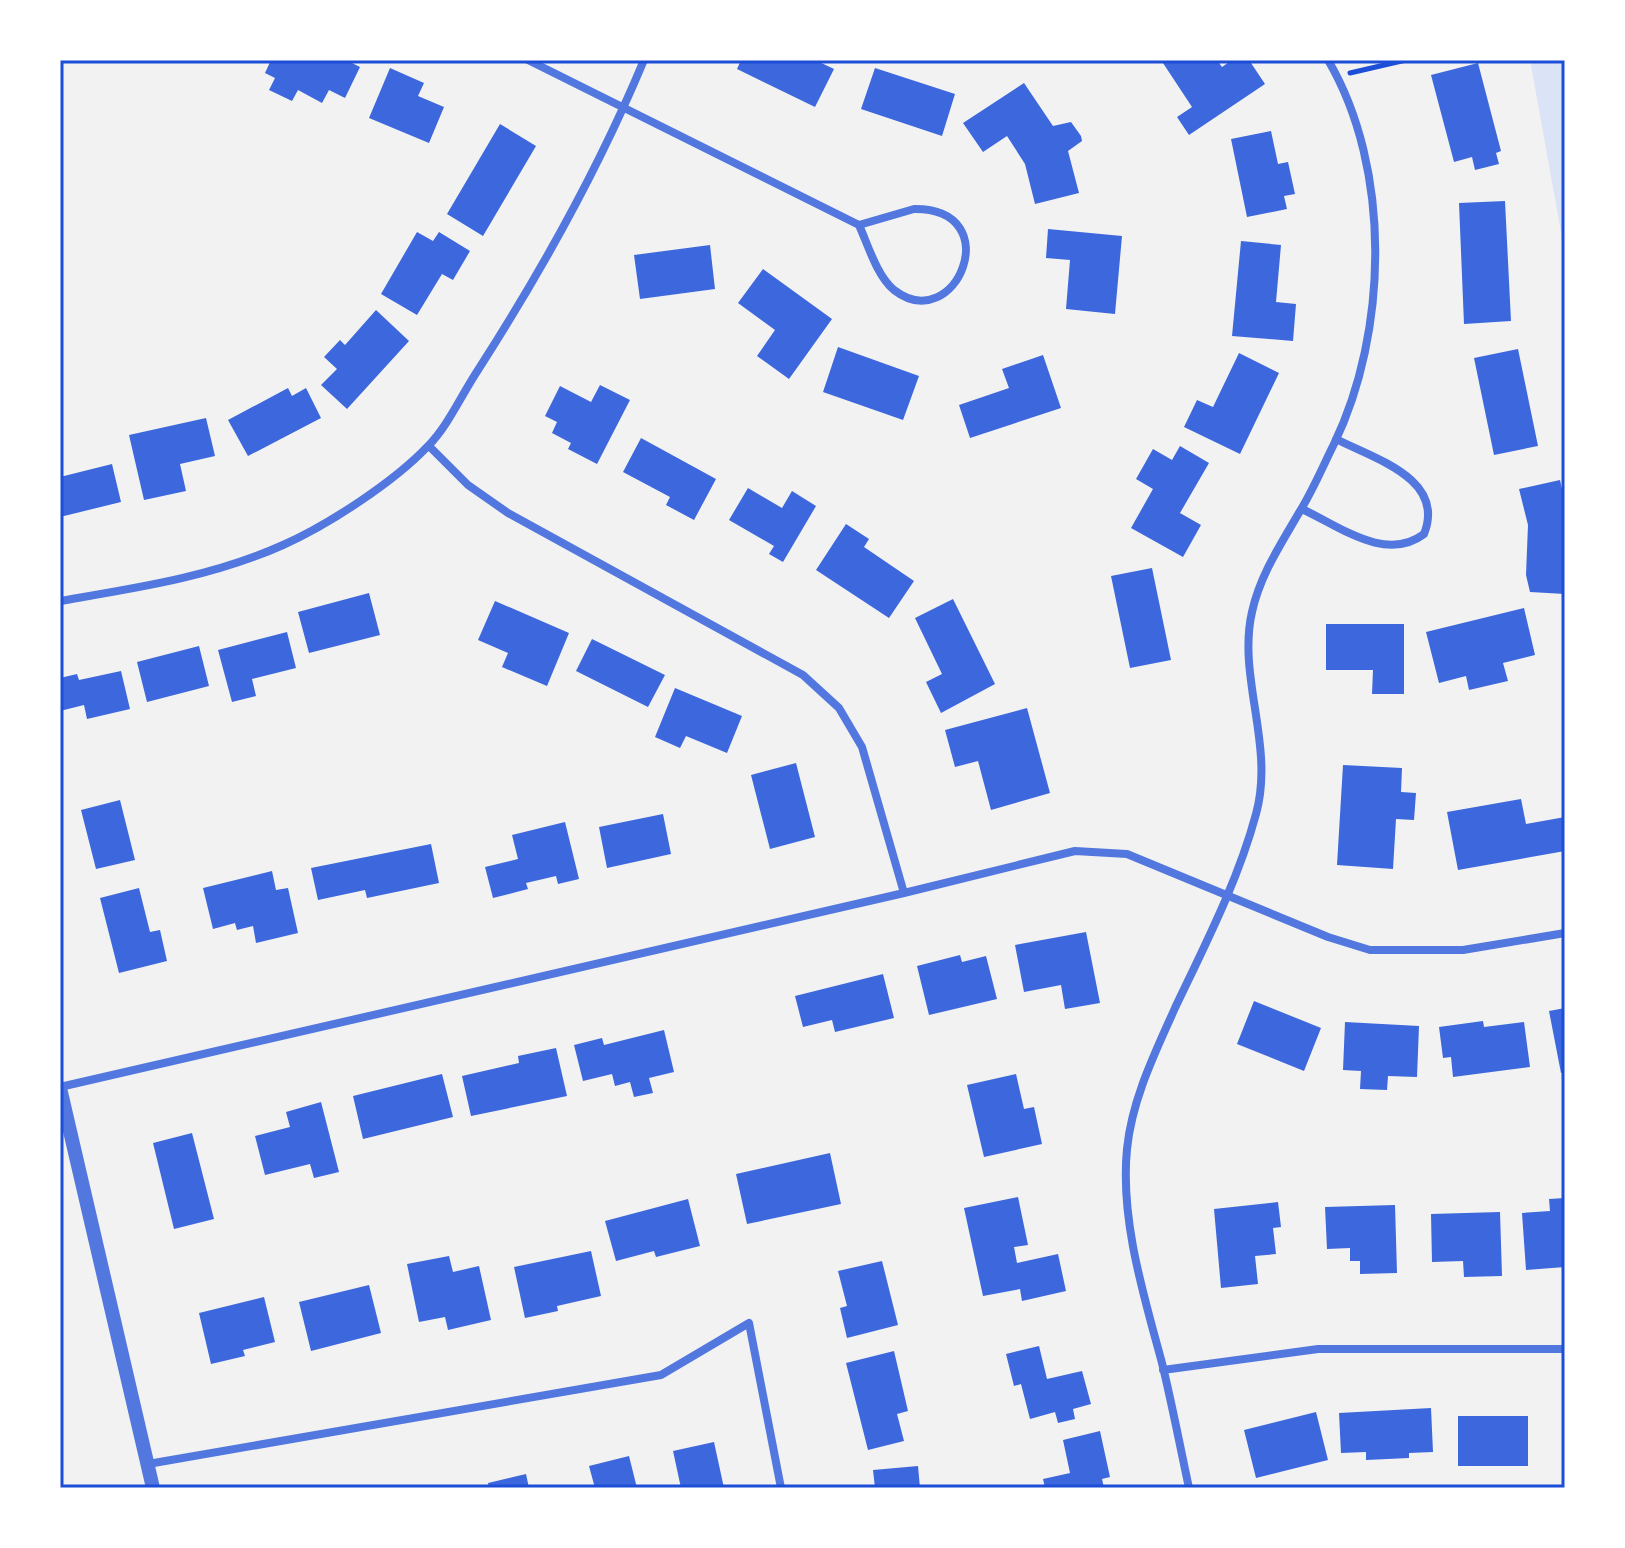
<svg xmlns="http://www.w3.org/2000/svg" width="1625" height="1548" font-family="Arial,sans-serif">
<rect width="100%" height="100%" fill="#f2f2f2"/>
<!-- green -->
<path fill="#dbe4f7" d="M 1530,60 L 1565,60 L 1565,254 Z"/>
<!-- building -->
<path fill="#3d67dc" d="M 271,60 L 346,60 L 360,67 L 345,98 L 329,90 L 322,103 L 298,90 L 292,101 L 269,90 L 275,78 L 265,73 Z
M 741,60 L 815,60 L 834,69 L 815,107 L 737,69 Z
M 1161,60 L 1217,60 L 1222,67 L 1232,60 L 1249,60 L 1265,84 L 1189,135 L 1177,117 L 1192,107 Z
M 1478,63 L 1501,151 L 1496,153 L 1499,164 L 1475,170 L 1472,157 L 1454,162 L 1431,75 Z
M 390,68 L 424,83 L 418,96 L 444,107 L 429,143 L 369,118 Z
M 875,68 L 955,94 L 942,136 L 861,109 Z
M 1024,83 L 1053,126 L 1071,122 L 1081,136 L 1082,141 L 1068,151 L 1079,193 L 1035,204 L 1025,164 L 1007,136 L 983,152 L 963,123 Z
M 500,124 L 536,146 L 483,236 L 447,214 Z
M 1271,131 L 1278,164 L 1288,162 L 1295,194 L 1284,196 L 1287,209 L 1247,217 L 1231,139 Z
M 1505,201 L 1511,321 L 1464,324 L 1459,203 Z
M 1048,229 L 1122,236 L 1115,314 L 1066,309 L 1070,260 L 1046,258 Z
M 417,232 L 433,241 L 439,232 L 470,251 L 453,280 L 442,274 L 417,315 L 381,294 Z
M 1241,241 L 1281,245 L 1276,302 L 1296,304 L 1293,341 L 1232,336 Z
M 710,245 L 715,289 L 640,299 L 634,255 Z
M 763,269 L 832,319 L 789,379 L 757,356 L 775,330 L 738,303 Z
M 376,310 L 409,341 L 347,409 L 321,385 L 337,369 L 324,357 L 340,340 L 345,345 Z
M 838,347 L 919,376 L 903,420 L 823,392 Z
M 1518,349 L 1538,446 L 1494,455 L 1474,358 Z
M 1239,353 L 1279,373 L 1240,454 L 1184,427 L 1197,400 L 1213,407 Z
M 1043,355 L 1061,408 L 970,438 L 959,405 L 1009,388 L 1002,369 Z
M 600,385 L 630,400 L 597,464 L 568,449 L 571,443 L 552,433 L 557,422 L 545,416 L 560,386 L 591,402 Z
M 288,388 L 292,396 L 306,388 L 321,418 L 248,456 L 228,420 Z
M 206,418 L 215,456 L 180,464 L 186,491 L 144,500 L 129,435 Z
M 641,438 L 716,479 L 694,520 L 666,505 L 670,497 L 623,472 Z
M 1180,446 L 1209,463 L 1180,513 L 1201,525 L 1183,557 L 1131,528 L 1153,489 L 1136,479 L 1153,449 L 1172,460 Z
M 112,464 L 121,502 L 60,517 L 60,477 Z
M 1560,480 L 1565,502 L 1565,594 L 1530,592 L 1526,575 L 1528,525 L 1519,489 Z
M 748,488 L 782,508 L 792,491 L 816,506 L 783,562 L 769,554 L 774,546 L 729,520 Z
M 846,524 L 869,539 L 864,547 L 914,581 L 889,618 L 816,570 Z
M 1152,568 L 1171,660 L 1130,668 L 1111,576 Z
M 369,593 L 380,635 L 309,653 L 298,612 Z
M 953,599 L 995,684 L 941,713 L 926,682 L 942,674 L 915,618 Z
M 495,601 L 569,633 L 547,686 L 502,667 L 508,653 L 478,640 Z
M 1524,608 L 1535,655 L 1503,663 L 1508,681 L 1469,690 L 1466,676 L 1439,683 L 1426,632 Z
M 1326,624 L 1404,624 L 1404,694 L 1372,694 L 1373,670 L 1326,670 Z
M 287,632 L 296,668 L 252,679 L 256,696 L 232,702 L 218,650 Z
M 592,639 L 665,675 L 648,707 L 576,671 Z
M 199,646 L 209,686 L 147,702 L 137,662 Z
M 121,671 L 130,709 L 87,719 L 84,705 L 60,711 L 60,678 L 77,674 L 79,680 Z
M 675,688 L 742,716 L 727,753 L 686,736 L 680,748 L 655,737 Z
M 1027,708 L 1050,793 L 991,810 L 978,761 L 955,767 L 945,730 Z
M 796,763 L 815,837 L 770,849 L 751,775 Z
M 1343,765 L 1402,768 L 1401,792 L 1416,793 L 1414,820 L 1396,819 L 1393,869 L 1337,865 Z
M 1521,799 L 1526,824 L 1565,817 L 1565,851 L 1458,870 L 1447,812 Z
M 120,800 L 135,860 L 96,869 L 81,810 Z
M 663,814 L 671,854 L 607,868 L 599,827 Z
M 565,822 L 579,879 L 558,884 L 556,876 L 526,883 L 528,889 L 493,898 L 485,867 L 518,859 L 512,835 Z
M 431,844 L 439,883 L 367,898 L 365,890 L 318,900 L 311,868 Z
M 272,871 L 276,890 L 288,888 L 298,933 L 256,943 L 253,926 L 237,930 L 235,923 L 213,929 L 203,888 Z
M 139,888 L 150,932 L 160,930 L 167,961 L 119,973 L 100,898 Z
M 1086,932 L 1100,1003 L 1065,1009 L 1061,985 L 1024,992 L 1015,945 Z
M 960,955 L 962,962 L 986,956 L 997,999 L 929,1015 L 917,966 Z
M 883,974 L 894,1018 L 835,1032 L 832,1020 L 803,1027 L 795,996 Z
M 1254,1001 L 1321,1028 L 1304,1071 L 1237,1044 Z
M 1565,1008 L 1565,1072 L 1561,1073 L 1549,1011 Z
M 1483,1021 L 1484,1027 L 1524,1022 L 1530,1067 L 1453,1077 L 1451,1057 L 1443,1058 L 1439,1027 Z
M 1345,1022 L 1419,1026 L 1417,1077 L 1388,1076 L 1387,1090 L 1360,1089 L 1361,1071 L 1343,1070 Z
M 664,1030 L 674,1072 L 649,1078 L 653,1093 L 634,1097 L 630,1082 L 615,1086 L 612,1074 L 583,1081 L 574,1045 L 602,1038 L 604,1045 Z
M 556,1048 L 567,1096 L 471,1116 L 462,1076 L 519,1063 L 518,1056 Z
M 442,1074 L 453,1117 L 363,1139 L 353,1096 Z
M 1016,1074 L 1024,1109 L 1034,1107 L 1042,1144 L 984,1157 L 967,1085 Z
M 321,1102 L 339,1172 L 314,1178 L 310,1164 L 265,1175 L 255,1136 L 290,1127 L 286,1112 Z
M 192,1133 L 214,1219 L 174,1229 L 153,1143 Z
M 830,1153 L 841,1204 L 747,1224 L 736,1174 Z
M 1018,1197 L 1028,1245 L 1014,1247 L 1017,1263 L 1058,1254 L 1066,1291 L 1022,1301 L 1020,1289 L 983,1296 L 964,1208 Z
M 1565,1198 L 1565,1267 L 1526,1270 L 1522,1213 L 1550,1211 L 1549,1199 Z
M 688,1199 L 700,1246 L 656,1257 L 654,1251 L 616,1261 L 605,1221 Z
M 1278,1202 L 1281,1227 L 1273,1228 L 1276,1254 L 1255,1256 L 1258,1284 L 1221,1288 L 1214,1209 Z
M 1395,1205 L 1397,1273 L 1360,1274 L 1360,1261 L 1350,1261 L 1350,1248 L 1327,1249 L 1325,1207 Z
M 1500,1212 L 1502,1276 L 1464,1277 L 1463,1261 L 1432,1262 L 1431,1214 Z
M 591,1251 L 601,1296 L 557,1306 L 558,1311 L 525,1318 L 514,1267 Z
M 449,1256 L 453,1272 L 479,1266 L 491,1320 L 448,1330 L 445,1317 L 419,1322 L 407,1264 Z
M 882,1261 L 898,1325 L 847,1338 L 840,1308 L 847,1306 L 838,1271 Z
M 369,1285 L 381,1333 L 311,1351 L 299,1302 Z
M 264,1297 L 275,1342 L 243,1350 L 245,1356 L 211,1364 L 199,1313 Z
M 1039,1346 L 1047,1379 L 1082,1371 L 1091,1404 L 1073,1409 L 1075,1419 L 1058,1423 L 1055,1412 L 1030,1419 L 1021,1384 L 1014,1386 L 1006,1354 Z
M 894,1351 L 908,1411 L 897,1414 L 904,1441 L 868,1450 L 846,1363 Z
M 1431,1408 L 1433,1452 L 1409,1453 L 1409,1458 L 1366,1460 L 1366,1452 L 1341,1453 L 1339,1413 Z
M 1316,1412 L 1328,1460 L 1256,1478 L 1244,1430 Z
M 1458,1416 L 1528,1416 L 1528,1466 L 1458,1466 Z
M 1100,1431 L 1110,1477 L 1102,1479 L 1104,1488 L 1045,1488 L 1043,1479 L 1070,1473 L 1063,1440 Z
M 714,1442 L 724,1488 L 681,1488 L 673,1451 Z
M 629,1456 L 637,1488 L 595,1488 L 589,1466 Z
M 918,1466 L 920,1488 L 875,1488 L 873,1470 Z
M 526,1474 L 529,1488 L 489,1488 L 488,1483 Z"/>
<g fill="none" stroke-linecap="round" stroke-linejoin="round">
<!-- path -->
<path stroke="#1d4ed8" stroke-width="5" d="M 1350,73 L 1406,60"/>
<!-- minor -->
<path stroke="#5277de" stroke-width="8" d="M 528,60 L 859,225
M 914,209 C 1009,208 956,338 894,290 C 877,276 868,245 859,225 Z
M 429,446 L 468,485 L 508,513 L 803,675 L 839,708 L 862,747 L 904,893
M 1302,509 C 1339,526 1386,563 1424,534 C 1446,479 1375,459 1336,439
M 60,601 C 136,588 212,577 283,545 C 328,525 394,482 428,446 C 448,426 462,394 478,370 C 541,272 599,168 644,60
M 60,1087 L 904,893 L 1075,851 L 1127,854 L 1328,937 L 1370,950 L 1463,950 L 1565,933
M 1163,1370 L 1318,1349 L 1565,1349
M 148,1464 L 661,1375 L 749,1323 L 781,1488
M 1189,1488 C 1180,1446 1172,1404 1162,1363 C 1144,1296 1120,1220 1127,1149 C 1132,1099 1155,1053 1175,1008 C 1205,945 1238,881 1256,814 C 1275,746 1237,677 1252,612 C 1260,575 1281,544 1300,511 C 1313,490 1323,466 1334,444 C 1388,332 1392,169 1328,60"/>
<!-- tertiary -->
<path stroke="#5277de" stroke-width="14" d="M 60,1088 L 153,1488"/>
</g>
<!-- border -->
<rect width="1625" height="1548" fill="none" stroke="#ffffff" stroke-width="124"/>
<rect x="62" y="62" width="1501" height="1424" fill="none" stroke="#1d4ed8" stroke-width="3"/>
</svg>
